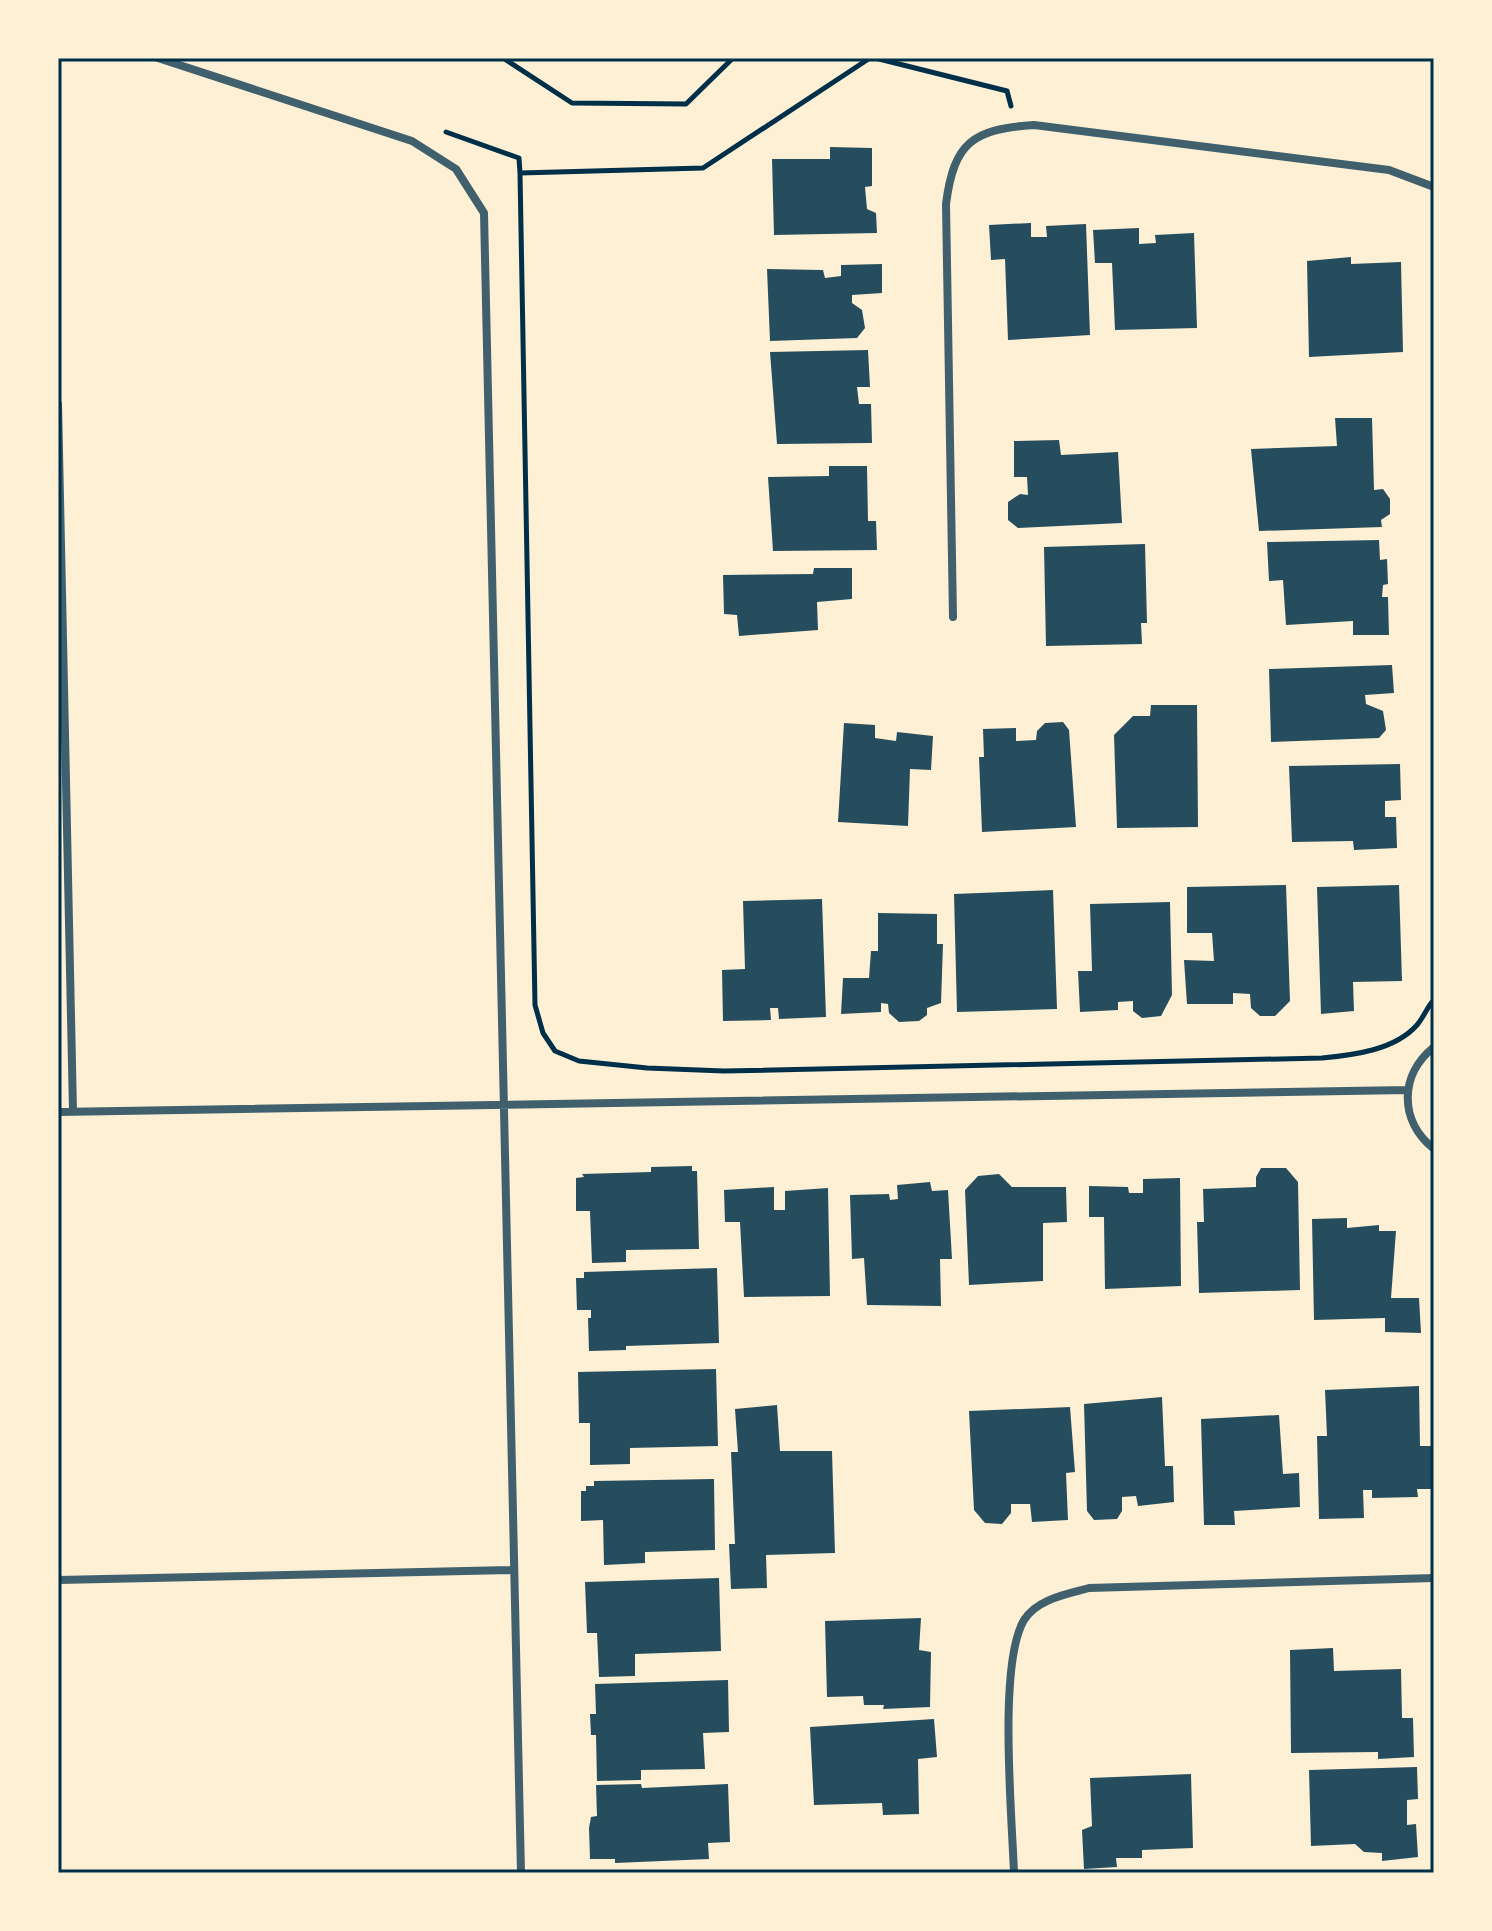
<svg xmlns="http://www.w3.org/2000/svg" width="1492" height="1931" font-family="'Nunito Sans',sans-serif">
<rect width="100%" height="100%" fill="#fdf0d5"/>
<!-- building -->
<path fill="#264d5e" d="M 830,147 L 872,148 L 872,186 L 865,187 L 867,209 L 876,213 L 877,233 L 774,235 L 772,159 L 830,159 Z
M 1031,223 L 1031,237 L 1047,237 L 1046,226 L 1086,224 L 1090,335 L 1008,340 L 1005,259 L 991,260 L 989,225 Z
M 1139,228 L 1139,244 L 1156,243 L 1155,235 L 1194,233 L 1197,328 L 1115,330 L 1112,263 L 1095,263 L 1093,230 Z
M 1351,257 L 1351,264 L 1401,262 L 1403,352 L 1309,357 L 1307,261 Z
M 882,264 L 882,293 L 852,295 L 852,303 L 862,310 L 865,328 L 857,338 L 770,341 L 767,269 L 823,270 L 825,278 L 841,276 L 841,265 Z
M 868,350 L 870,387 L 857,387 L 859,404 L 871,404 L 872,443 L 777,444 L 770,352 Z
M 1335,418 L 1372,418 L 1374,490 L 1383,489 L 1390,499 L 1390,514 L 1381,520 L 1382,527 L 1259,531 L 1251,449 L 1337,446 Z
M 1059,440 L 1061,455 L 1118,452 L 1122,523 L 1018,528 L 1008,520 L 1008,502 L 1020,494 L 1028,495 L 1027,477 L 1014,477 L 1014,441 Z
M 829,466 L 867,466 L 868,521 L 876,521 L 877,550 L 773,551 L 768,477 L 829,476 Z
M 1379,540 L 1380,560 L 1387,559 L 1388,584 L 1383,585 L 1382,597 L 1388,597 L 1389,635 L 1353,635 L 1353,621 L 1286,625 L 1283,580 L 1269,581 L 1267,542 Z
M 1145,544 L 1147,623 L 1141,623 L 1142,644 L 1046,646 L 1044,547 Z
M 814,568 L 852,568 L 852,599 L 817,602 L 818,630 L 739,636 L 737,615 L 724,614 L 723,575 L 813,574 Z
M 1392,665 L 1394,693 L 1365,695 L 1366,704 L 1383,711 L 1386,730 L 1379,738 L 1271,742 L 1269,669 Z
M 1151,705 L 1197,705 L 1198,827 L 1117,828 L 1114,735 L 1133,716 L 1150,716 Z
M 1063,722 L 1069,730 L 1076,827 L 982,832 L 979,757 L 984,757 L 983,729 L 1016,728 L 1016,741 L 1036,740 L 1037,731 L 1045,723 Z
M 844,723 L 875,725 L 875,738 L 896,741 L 897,732 L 933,736 L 931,770 L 910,769 L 908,826 L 838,822 Z
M 1400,764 L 1401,800 L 1385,801 L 1385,817 L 1396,817 L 1397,848 L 1354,850 L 1353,841 L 1292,842 L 1289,766 Z
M 1286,885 L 1290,1001 L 1275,1016 L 1260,1016 L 1251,1008 L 1250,994 L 1233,993 L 1233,1004 L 1187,1004 L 1184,960 L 1214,961 L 1212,933 L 1187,933 L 1187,887 Z
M 1399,885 L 1402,981 L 1353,982 L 1354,1011 L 1321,1014 L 1317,887 Z
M 1053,890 L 1057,1009 L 957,1012 L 954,894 Z
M 822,899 L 826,1017 L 779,1019 L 778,1008 L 770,1008 L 771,1020 L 723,1021 L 722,970 L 745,969 L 743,901 Z
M 1170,902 L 1172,995 L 1161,1016 L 1142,1018 L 1133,1011 L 1133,1001 L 1118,1002 L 1118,1010 L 1080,1012 L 1078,971 L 1092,971 L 1090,904 Z
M 878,913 L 937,914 L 937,944 L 943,944 L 941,1003 L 927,1008 L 927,1015 L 919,1021 L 899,1022 L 889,1013 L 888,1004 L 881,1003 L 881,1012 L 841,1014 L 843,978 L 869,978 L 871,951 L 878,951 Z
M 692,1166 L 692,1171 L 697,1171 L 699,1249 L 626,1250 L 626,1262 L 592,1263 L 590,1211 L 576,1211 L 576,1178 L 584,1177 L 582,1174 L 651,1172 L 651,1167 Z
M 1261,1168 L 1286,1168 L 1298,1182 L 1300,1290 L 1199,1293 L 1197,1222 L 1204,1222 L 1203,1189 L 1256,1187 L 1256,1177 Z
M 999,1174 L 1012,1187 L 1066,1187 L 1067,1222 L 1043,1223 L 1043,1281 L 969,1285 L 965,1190 L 978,1176 Z
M 1180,1178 L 1181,1286 L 1105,1289 L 1104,1217 L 1089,1217 L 1089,1186 L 1128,1187 L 1129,1193 L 1143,1193 L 1143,1179 Z
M 930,1182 L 932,1191 L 948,1190 L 952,1259 L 940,1259 L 941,1306 L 867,1305 L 864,1258 L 852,1259 L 850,1195 L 889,1194 L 890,1200 L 898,1199 L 897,1185 Z
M 774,1187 L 774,1210 L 785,1210 L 785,1191 L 828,1188 L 830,1296 L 744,1297 L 740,1222 L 725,1222 L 724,1190 Z
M 1347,1218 L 1347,1228 L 1379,1225 L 1379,1231 L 1396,1231 L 1391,1298 L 1419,1298 L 1421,1333 L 1385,1332 L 1385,1318 L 1314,1320 L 1312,1219 Z
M 717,1268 L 719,1343 L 626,1346 L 626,1350 L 589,1351 L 588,1318 L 591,1318 L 591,1310 L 577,1310 L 576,1278 L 584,1278 L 584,1272 Z
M 716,1369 L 718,1446 L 630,1448 L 630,1464 L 590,1465 L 590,1423 L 579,1423 L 578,1372 Z
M 1419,1386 L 1420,1446 L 1434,1446 L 1434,1489 L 1417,1489 L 1418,1497 L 1372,1498 L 1372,1490 L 1363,1490 L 1364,1518 L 1319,1519 L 1317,1436 L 1327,1436 L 1325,1390 Z
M 1162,1397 L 1165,1466 L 1173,1466 L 1174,1502 L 1138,1506 L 1136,1496 L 1122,1497 L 1122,1511 L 1117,1519 L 1094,1520 L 1087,1511 L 1084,1404 Z
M 777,1405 L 780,1451 L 832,1451 L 835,1553 L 766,1555 L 767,1588 L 731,1589 L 729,1544 L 735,1544 L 731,1452 L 738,1452 L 735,1409 Z
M 1070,1407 L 1075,1472 L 1066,1473 L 1068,1520 L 1032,1522 L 1030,1504 L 1011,1504 L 1011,1513 L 1002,1524 L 985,1523 L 974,1510 L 969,1411 Z
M 1279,1415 L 1283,1474 L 1299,1473 L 1300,1507 L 1234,1511 L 1235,1525 L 1204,1525 L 1201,1419 Z
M 714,1479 L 715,1550 L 645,1552 L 645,1563 L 604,1565 L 603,1520 L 581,1521 L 581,1491 L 586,1491 L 586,1486 L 594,1486 L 594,1481 Z
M 719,1578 L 721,1651 L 635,1654 L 635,1676 L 599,1677 L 597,1633 L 587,1633 L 585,1582 Z
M 921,1618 L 919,1650 L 931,1652 L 930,1707 L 883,1709 L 884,1705 L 864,1705 L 863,1696 L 827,1697 L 825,1621 Z
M 1333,1648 L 1334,1671 L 1401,1669 L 1402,1718 L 1413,1718 L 1414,1757 L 1378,1759 L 1378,1752 L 1291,1753 L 1290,1650 Z
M 728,1680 L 729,1732 L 703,1733 L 705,1769 L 641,1770 L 641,1780 L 597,1781 L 596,1735 L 591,1735 L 590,1714 L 596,1714 L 595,1684 Z
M 934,1719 L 937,1757 L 918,1759 L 919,1814 L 883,1815 L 882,1803 L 814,1805 L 810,1727 Z
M 1417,1767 L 1418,1799 L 1407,1800 L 1407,1825 L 1416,1824 L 1418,1857 L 1382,1861 L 1382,1853 L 1364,1852 L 1355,1844 L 1311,1846 L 1309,1770 Z
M 1191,1774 L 1193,1848 L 1142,1850 L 1142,1858 L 1116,1858 L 1117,1867 L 1084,1869 L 1082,1830 L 1092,1826 L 1090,1778 Z
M 641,1784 L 642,1788 L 728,1784 L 730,1842 L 708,1843 L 709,1859 L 615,1863 L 615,1859 L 590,1859 L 589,1828 L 591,1817 L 597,1816 L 596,1785 Z"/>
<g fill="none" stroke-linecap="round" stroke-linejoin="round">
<!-- path -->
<path stroke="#003049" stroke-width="5" d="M 503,58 L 572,103 L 686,104 L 733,58
M 875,58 L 1007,91 L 1011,106
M 446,132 L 519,158 L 520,173 L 703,168 L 870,58
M 520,173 L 535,1005 L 543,1033 L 555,1051 L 579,1061 L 647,1068 L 724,1071 L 1322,1058 C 1354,1055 1395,1050 1417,1025 C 1424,1017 1428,1005 1434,1000"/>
<!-- minor -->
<path stroke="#3f606c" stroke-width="8" d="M 158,58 L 412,141 L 456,169 L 484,213 L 521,1873
M 58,404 L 73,1111
M 953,617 L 946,204 C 954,142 973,129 1034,125 L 1389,170 L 1434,187
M 1434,1047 C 1399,1075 1399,1121 1434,1149
M 58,1112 L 1407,1090
M 58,1580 L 514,1570
M 1014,1873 C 1012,1816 998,1664 1024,1620 C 1037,1599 1067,1594 1089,1588 L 1434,1578"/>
</g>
<!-- border -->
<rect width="1492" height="1931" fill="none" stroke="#fdf0d5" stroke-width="120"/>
<rect x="60" y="60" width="1372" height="1811" fill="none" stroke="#003049" stroke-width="3"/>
</svg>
